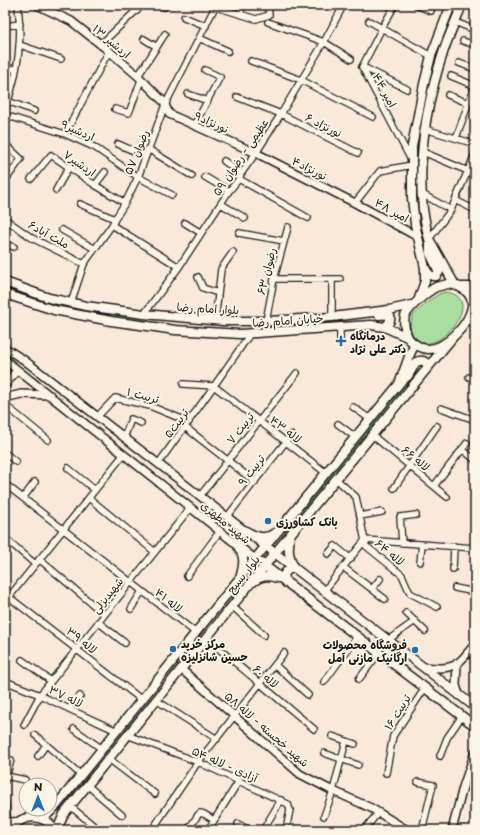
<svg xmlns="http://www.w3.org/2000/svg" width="480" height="835" font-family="'Playpen Sans','Playpen Sans Arabic',sans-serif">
<rect width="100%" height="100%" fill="#fae9d8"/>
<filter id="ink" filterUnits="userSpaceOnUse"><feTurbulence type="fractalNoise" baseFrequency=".025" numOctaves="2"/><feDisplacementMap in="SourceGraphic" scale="8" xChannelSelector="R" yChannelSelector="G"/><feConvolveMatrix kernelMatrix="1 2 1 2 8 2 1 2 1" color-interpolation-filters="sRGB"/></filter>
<g filter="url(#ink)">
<!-- green -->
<path fill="#aadea1" stroke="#637d5e" d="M 446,292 C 480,297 452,336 433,342 C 429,344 425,343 421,343 L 413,335 L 411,330 L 410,326 L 413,315 L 430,300 L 439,294 Z
M 421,365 L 422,368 L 421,370 L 286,534 L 284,532 L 410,379 L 417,366 Z"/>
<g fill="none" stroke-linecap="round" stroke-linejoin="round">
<!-- minor casing -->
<g stroke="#1c1c1c" stroke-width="8">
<path id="minor" d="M 130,5 L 137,11
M 162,5 L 164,7
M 416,5 L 431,11
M 216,7 L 256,19 L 269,15 L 268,5
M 240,14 L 243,5
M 184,17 L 206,26
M 369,21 L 431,56
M 268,22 L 324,42 L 351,59
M 455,22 L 475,30
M 5,26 L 20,24
M 199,38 L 228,51
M 144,39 L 157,47
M 463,41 L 475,45
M 20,45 L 61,59
M 100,45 L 142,5
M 251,61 L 301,80 L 373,117
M 459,63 L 475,69
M 5,66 L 16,70
M 362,67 L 411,160
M 362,67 L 382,28 L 395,5
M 363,67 L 407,89
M 138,76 L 165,34
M 451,76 L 475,86
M 188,94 L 208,101
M 448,95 L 468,103
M 237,97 L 281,114 L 358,153
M 5,100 L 34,111
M 115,109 L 129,113 L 141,80
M 5,110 C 12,90 18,68 19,46 C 21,32 19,18 18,5
M 5,115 L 65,134 L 94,147 L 138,177 L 172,195
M 194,126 L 220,77 L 205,70
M 425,129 L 475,144
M 65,134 L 109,51
M 456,138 L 475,85
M 5,144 L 21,159 L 5,181
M 118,144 L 145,156
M 148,149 L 192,176
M 423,152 L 468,171
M 224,161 L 241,174
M 205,177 L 229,191
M 31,179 L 51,155 L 95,185 L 125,203
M 239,179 L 308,218
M 95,185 L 105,172
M 56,190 L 69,167
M 422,194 L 451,210
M 455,200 L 475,210
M 355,203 L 380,171 L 412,165
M 80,204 L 115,219
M 221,204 L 245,218
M 5,219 L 32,238 L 84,264
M 185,223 L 201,233
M 112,225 L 179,267
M 62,230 L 95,249
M 239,233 L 284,241
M 429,239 L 451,210 L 475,154
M 5,244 L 14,247
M 198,277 L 203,288 L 218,293
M 274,279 L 340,279
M 71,303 L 84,264 L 112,225 L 115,219 L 125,203 L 138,177 L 165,105 L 216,5
M 144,314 L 179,267 L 229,191 L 239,179 L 241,174 L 256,153 L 281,114 L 324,42 L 343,6 L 340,5
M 332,317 L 332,280
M 215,321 L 221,269 L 233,252
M 266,321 L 274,279 L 288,227
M 340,338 L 340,328
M 469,377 L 475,379
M 183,384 L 214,386 L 326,473
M 5,405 L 48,440
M 353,407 L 370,419
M 441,408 L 475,420
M 97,417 L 115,398 L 150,406 L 189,422
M 338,424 L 355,437
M 185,427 L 255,482
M 372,435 L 447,497
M 124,438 L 131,419 L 141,423
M 462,449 L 475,460
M 5,453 L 16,462
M 158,464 L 214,386 L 250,334
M 68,468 L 95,490
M 336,479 L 356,497 L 366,546 L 402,575 L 410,593 L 437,607
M 5,484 L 196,633
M 434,486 L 467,443
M 394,488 L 437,426
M 200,496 L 297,373
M 23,498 L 35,482
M 89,498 L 155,552
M 360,516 L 382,512
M 227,517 L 291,435
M 5,538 L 35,564
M 402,543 L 400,517 L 416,515
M 328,554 L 335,546 L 351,559
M 39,559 L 104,614
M 420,562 L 422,544
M 343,567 L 385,599
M 453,569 L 454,546
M 187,576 L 220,531
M 455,588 L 475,592
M 372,589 L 380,579
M 324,591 L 365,540 L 475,548
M 5,594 L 142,700
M 5,602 L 124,454
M 232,606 L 264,635
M 131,609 L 142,591
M 406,613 L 425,631
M 98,622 L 125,643
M 206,638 L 314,729
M 388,640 L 415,621
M 468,652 L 475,658
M 22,660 L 51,681
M 275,665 L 308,695
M 359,679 L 379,653
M 5,681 L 40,695 L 69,709 L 117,731
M 324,682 L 357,637
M 156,700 L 217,739
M 69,709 L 80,696
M 24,725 L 40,695 L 191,507
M 74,729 L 102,749
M 35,735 L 81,775
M 127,735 L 198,762 L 288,804 L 290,810 L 286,830
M 332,736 L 355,744
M 324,753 L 358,765
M 38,756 L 46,745
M 440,756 L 447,738 L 462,716
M 5,759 L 11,760 L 5,781
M 109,759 L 155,794
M 386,773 L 393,736 L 425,688
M 6,776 L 25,780
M 418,782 L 433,785 L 422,830
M 87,785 L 122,815
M 5,801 L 8,823
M 70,806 L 99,830
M 324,816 L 333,791 L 346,741
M 238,824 L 249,830
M 152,830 L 198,762 L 284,653
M 188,830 L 198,815 L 200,813 L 204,814 L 214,820
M 208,830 L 239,781
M 263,830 L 281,800
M 364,830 L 378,813"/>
</g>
<!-- tertiary casing -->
<g stroke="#1c1c1c" stroke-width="10">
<path id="tertiary" d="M 37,5 L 71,21 L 109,51 L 138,76 L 164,102 L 169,114 L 256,153 L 355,203 L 418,237
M 457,663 L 456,685 L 459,695
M 423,667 C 434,668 448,670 458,663 C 464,658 470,650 475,644
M 181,669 L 300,774 L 329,789 L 371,808 L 407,830
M 452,830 L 463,787 L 475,752"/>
</g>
<!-- secondary casing -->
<g stroke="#1c1c1c" stroke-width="10">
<path id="secondary" d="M 5,348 L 24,360 L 266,547
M 5,360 L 255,559
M 5,385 L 17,370
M 5,398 L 21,394 L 50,395
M 235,542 C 244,541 245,539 244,530"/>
</g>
<!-- primary casing -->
<g stroke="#1c1c1c" stroke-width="11">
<path id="primary" d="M 425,268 C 428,273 430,277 436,276 L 439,272 L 430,253 L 430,243
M 5,282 L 49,298 L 86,306 L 144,314 L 223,321 L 269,321 L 332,317 L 389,310 L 412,305
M 448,284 C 460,285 474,293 472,307 C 469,324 446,349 428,349 C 422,349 416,345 411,341 C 407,338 406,334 405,328 C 404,324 404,320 405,316 C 409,307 427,292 436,287 C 440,286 444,285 448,284 Z
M 455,285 L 429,239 C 426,229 425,220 423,209 C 417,156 427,101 444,50 C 449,35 456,20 462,5
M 460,287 L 475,287
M 5,294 L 54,310 L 111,321 L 155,327 L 175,330 L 240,334 L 371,325 L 385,327 L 407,337
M 418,301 L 425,281 L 425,268 L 415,224 L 412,198 L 412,146 L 424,84 L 431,56 L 451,5
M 379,315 L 388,314 L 390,316 C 391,321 389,324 385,327
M 401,382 L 408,376 L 416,362 C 421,360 424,360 427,364 L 427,367 L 425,371
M 244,530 C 254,536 264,541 275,533
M 235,542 C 244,554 245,560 241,575
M 271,550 L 475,707
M 261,563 L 475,726
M 253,582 C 260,576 269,575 277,578
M 286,583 C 283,573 284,571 294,568 C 288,554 288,551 290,536
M 43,819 L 56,806 L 255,559 L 399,384 L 410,354 L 415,344
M 5,823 L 17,822
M 11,830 C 22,813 44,813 55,830
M 57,830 L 64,814 L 275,553 L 453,337"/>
</g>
<!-- minor -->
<use href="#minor" stroke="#fcf5e5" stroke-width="5.5"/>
<!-- tertiary -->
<use href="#tertiary" stroke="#fcf5e5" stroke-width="7"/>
<!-- secondary -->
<use href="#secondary" stroke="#fcf5e5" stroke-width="7"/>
<!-- primary -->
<use href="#primary" stroke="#fcf5e5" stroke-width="8"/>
</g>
</g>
<!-- markers -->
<g fill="#1f6fb2" stroke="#fcf5e5" stroke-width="1.5">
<path d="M339 335h4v4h4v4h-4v4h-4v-4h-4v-4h4z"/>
<circle cx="268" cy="521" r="4"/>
<circle cx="173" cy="649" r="4"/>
<circle cx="415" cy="650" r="4"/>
</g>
<g text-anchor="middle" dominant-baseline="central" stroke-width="4" stroke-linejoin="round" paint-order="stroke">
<!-- street labels -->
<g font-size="11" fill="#1c1c1c" stroke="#fcf5e5">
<text transform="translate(112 41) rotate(40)">اردشیر ۱۳</text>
<text transform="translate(385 90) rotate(62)">امیر ۴۴</text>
<text transform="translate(212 122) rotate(24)">نورنژاد۹</text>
<text transform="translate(324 125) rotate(27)">نورنژاد ۶</text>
<text transform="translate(78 130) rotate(24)">اردشیر۹</text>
<text transform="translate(136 152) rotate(-68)">رضوان ۵۷</text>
<text transform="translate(240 157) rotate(-56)">عظیمی - رضوان ۵۹</text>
<text transform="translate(80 163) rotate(35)">اردشیر۷</text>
<text transform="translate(310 168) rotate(27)">نورنژاد۴</text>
<text transform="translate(392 210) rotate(29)">امیر ۴۸</text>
<text transform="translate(49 234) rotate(29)">ملت آباد۶</text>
<text transform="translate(266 271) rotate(-76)">رضوان ۶۳</text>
<text transform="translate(208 308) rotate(3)">بلوار امام رضا</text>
<text transform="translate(288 320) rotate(-4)">خیابان امام رضا</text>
<text transform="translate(143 395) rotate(15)">تربیت ۱</text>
<text transform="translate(176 423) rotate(-54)">تربیت۵</text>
<text transform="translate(240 428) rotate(-52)">تربیت ۷</text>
<text transform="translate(286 429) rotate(38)">لاله ۴۳</text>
<text transform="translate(416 458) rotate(40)">لاله ۶۶</text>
<text transform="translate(251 470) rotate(-52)">تربیت ۹</text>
<text transform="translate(226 522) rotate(39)">شهید مطهری</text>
<text transform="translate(390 552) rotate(40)">لاله ۶۴</text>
<text transform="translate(243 574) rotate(-51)">بلوار بسیج</text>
<text transform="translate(107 595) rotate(-51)">شهیدبزلی</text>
<text transform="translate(169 600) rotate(38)">لاله ۴۱</text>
<text transform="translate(82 640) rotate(38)">لاله ۳۹</text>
<text transform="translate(266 676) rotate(40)">لاله ۶۰</text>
<text transform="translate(66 696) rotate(26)">لاله ۳۷</text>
<text transform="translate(397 712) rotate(-58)">تربیت ۱۶</text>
<text transform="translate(267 729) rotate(41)">شهید خجسته - لاله ۵۸</text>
<text transform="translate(225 764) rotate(24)">آزادی - لاله ۵۴</text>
</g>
<!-- poi labels -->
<g font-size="11" font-weight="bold" fill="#1c1c1c" stroke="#fcf5e5" text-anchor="start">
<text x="350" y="335">درمانگاه<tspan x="350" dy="13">دکتر علی نژاد</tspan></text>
<text x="276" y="521">بانک کشاورزی</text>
<text x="181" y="643">مرکز خرید<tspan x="181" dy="13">حسین شانزلیزه</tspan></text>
<text x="407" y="644" text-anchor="end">فروشگاه محصولات<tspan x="407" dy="13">ارگانیک مازنی آمل</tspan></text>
</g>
</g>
<!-- margin -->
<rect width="480" height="835" fill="none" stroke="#fcf5e5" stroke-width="20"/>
<rect x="10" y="10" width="460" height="815" fill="none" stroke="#1c1c1c" stroke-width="1.5" filter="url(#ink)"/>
<!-- north arrow -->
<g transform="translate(38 797)"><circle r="19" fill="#fcf5e5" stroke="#a29e95"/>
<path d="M0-3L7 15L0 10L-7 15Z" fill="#1f6fb2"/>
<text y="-6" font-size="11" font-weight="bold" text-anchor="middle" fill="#1c1c1c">N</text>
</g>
</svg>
